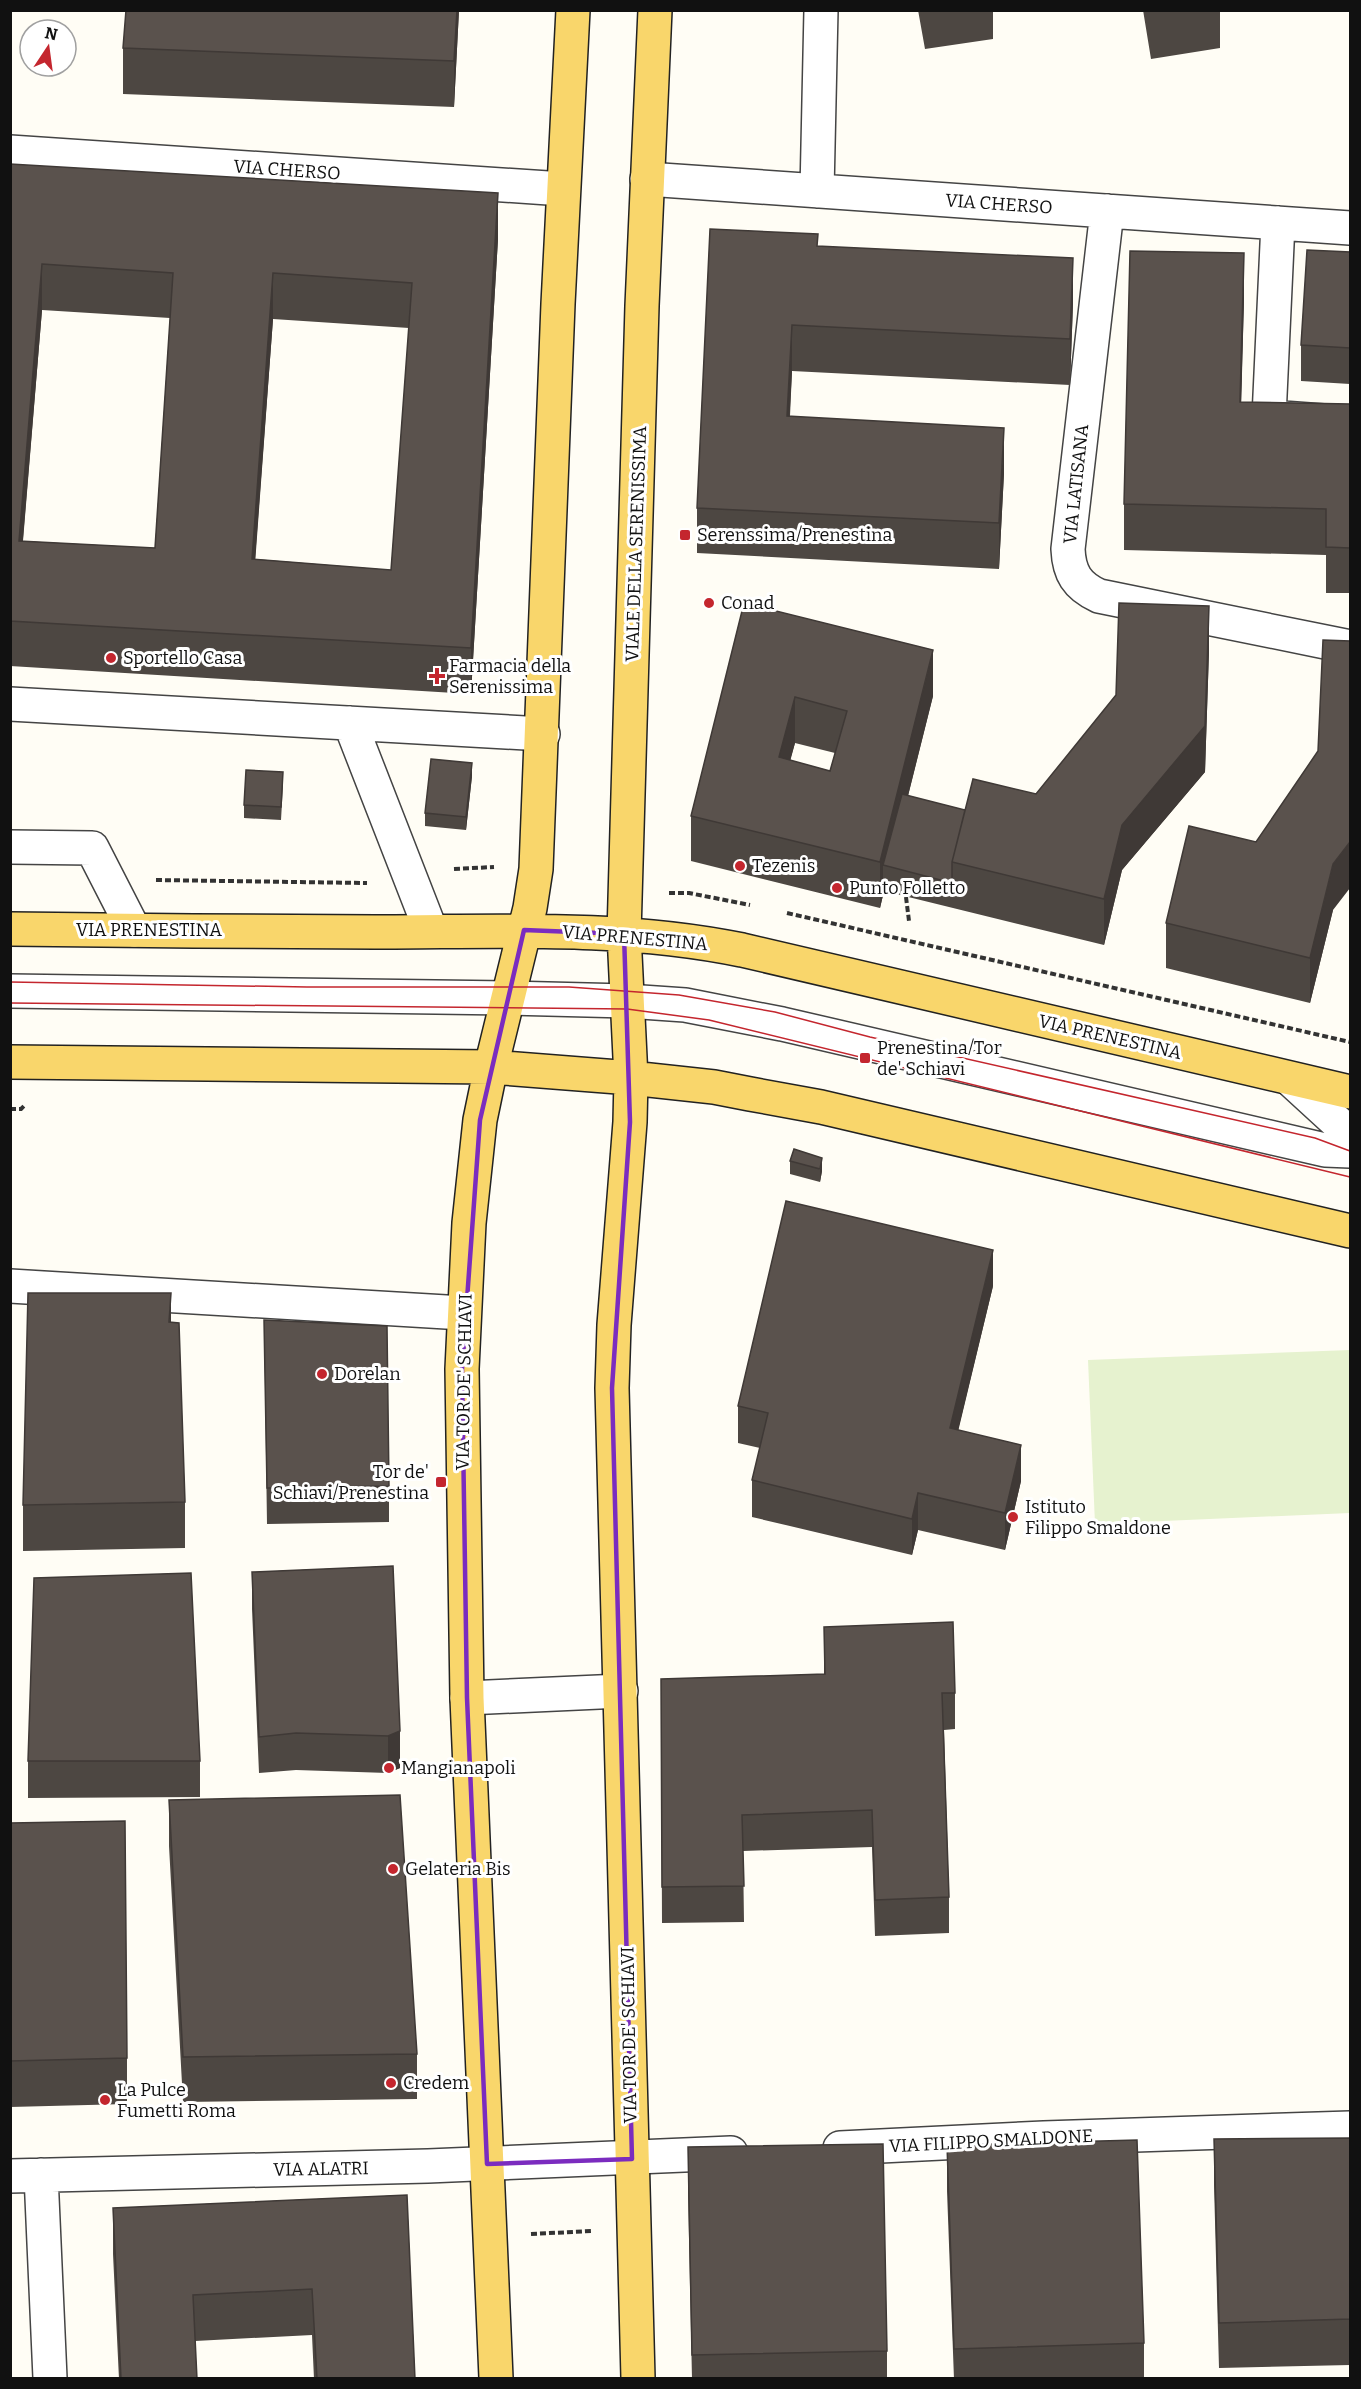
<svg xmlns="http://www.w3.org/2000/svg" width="1361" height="2389" font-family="Bitter,serif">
<rect width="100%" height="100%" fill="#fffdf5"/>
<!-- pitch -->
<path fill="#e6f2cf" d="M 1350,1350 L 1350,1513 L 1095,1524 L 1088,1360 Z"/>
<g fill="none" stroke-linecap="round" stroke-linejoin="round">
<!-- minor casing -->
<g stroke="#444" stroke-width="36">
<path id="minor" d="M 10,152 L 563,189
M 647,179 L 1350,228
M 817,191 L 821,10
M 1107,211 L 1068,549 C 1069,573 1077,586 1099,596 L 1350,647
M 1278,223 L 1269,417 L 1350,423
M 10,704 L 543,734
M 350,723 L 431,931
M 10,847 L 92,848 L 134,930
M 10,991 L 508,998 L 627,1001 L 685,1005 L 782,1024 L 1325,1150 L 1350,1151
M 1290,1079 L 1350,1134
M 10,1286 L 463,1313
M 467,1698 L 621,1691
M 840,2148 L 1044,2138 L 1350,2128
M 41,2175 L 50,2378
M 10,2176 L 428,2166 L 731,2153"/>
</g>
<!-- major casing -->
<g stroke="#222" stroke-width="36">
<path id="major" d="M 10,929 C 132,930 253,932 375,932 C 498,932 620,925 742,950 L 1350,1092
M 10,1062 L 491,1067 L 631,1078 L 714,1087 L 750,1094 L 821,1107 L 1350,1231
M 496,2378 L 467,1698 L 462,1369 L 469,1223 L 480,1120 L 491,1067 L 530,908 L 536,869 L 558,304 L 573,10
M 638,2378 L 612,1388 L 614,1325 L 630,1122 L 631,1078 L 624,934 L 642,306 L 655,10"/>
</g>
<!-- path -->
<path stroke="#333" stroke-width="4" stroke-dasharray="6 3" stroke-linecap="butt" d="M 454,869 L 494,867
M 156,880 L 367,883
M 669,893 L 689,893 L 750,905
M 906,897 L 909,921
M 787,913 L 1350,1042
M 10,1109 L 21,1109 L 24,1106
M 531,2234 L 592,2231"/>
<!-- minor -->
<use href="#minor" stroke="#fff" stroke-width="33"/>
<!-- major -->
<use href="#major" stroke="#f9d66b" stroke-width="33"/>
<!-- tram -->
<path stroke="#c4262e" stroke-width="1.5" d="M 10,982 L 307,987 L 569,987 L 679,995 L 775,1012 L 870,1037 L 1315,1138 L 1350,1151
M 10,1003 L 627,1009 L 709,1020 L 1350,1177"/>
</g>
<!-- wall -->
<path fill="#4d4742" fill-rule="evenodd" d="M 459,10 L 454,107 L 123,94 L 123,48 Z
M 918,10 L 993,10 L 993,39 L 925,49 Z
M 1143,10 L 1220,10 L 1220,48 L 1151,59 Z
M 10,164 L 498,239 L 471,694 L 10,666 ZM 42,310 L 170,318 L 155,548 L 23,541 ZM 273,319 L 409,328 L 391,570 L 255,559 Z
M 818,246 L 1073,303 L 1070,385 L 792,371 L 790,416 L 1004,473 L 999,569 L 697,553 L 697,508 Z
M 1350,252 L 1350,384 L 1301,381 L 1301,345 Z
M 1244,299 L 1241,402 L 1350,404 L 1350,593 L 1326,593 L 1326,555 L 1124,550 L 1124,504 Z
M 744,603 L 933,696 L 908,796 L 965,810 L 1036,794 L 1209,651 L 1205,772 L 1122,870 L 1104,945 L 884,891 L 880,908 L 691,861 L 691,816 ZM 795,743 L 835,753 L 830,771 L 790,760 Z
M 472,776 L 466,830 L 425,826 L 425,813 Z
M 283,785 L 281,820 L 244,818 L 244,805 Z
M 1333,910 L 1310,1003 L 1166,968 L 1166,923 Z
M 794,1149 L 822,1171 L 820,1182 L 790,1174 L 790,1161 Z
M 993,1286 L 958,1430 L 1021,1481 L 1005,1550 L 918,1530 L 912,1555 L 752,1517 L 752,1480 L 760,1448 L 738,1443 L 738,1406 Z
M 264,1320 L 389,1486 L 389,1522 L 267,1524 Z
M 185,1502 L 185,1548 L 23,1551 L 23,1505 Z
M 393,1566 L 400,1768 L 388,1773 L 296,1770 L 259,1773 L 252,1609 L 252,1572 Z
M 824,1627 L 955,1693 L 955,1729 L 944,1730 L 949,1897 L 949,1933 L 875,1936 L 872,1847 L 743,1851 L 744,1922 L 662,1923 L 661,1679 L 824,1674 Z
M 28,1761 L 200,1761 L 200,1797 L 28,1798 Z
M 169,1800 L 417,2054 L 417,2099 L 183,2102 L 169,1846 Z
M 10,1823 L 127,2058 L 127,2104 L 10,2107 Z
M 1350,2138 L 1350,2365 L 1219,2368 L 1214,2185 L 1214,2139 Z
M 947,2145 L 1144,2343 L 1144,2379 L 954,2379 L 947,2191 Z
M 688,2147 L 887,2351 L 887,2379 L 692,2379 L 688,2193 Z
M 407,2195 L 415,2379 L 314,2379 L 312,2335 L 195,2341 L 197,2379 L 119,2379 L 113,2254 L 113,2208 Z"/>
<!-- shaded-wall -->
<path fill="#3f3936" d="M 457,10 L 459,10 L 454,107 L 454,61 Z
M 498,193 L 498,239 L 471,694 L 471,648 Z
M 1244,253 L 1244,299 L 1240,448 L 1240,402 Z
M 1073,258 L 1073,303 L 1070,385 L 1070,339 Z
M 42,264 L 42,310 L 19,586 L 19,541 Z
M 273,273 L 273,319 L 252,605 L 252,559 Z
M 792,325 L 792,371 L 787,462 L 787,416 Z
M 1004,428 L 1004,473 L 999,569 L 999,523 Z
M 1209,606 L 1209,651 L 1205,772 L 1122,870 L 1104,945 L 1104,899 L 1122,825 Z
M 933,650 L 933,696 L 890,867 L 883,865 L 883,891 L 884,891 L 880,908 L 880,862 Z
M 795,697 L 795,743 L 779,803 L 779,757 Z
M 472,763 L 472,776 L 466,830 L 466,817 Z
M 1350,842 L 1350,888 L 1333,910 L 1310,1003 L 1310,958 L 1333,864 Z
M 822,1158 L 822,1171 L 820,1182 L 820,1169 Z
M 993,1250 L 993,1286 L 950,1465 L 950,1428 Z
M 171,1293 L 171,1339 L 169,1322 Z
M 1021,1445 L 1021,1481 L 1005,1550 L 1005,1513 Z
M 918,1493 L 918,1530 L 912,1555 L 912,1519 Z
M 400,1731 L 400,1768 L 388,1773 L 388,1736 Z"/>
<!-- building -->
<path fill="#5a524d" stroke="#3f3936" stroke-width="1.5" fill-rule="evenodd" d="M 126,10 L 457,10 L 454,61 L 123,48 Z
M 10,164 L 498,193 L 471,648 L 10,621 ZM 42,264 L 173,273 L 155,548 L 19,541 ZM 273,273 L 412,283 L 391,570 L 252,559 Z
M 710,229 L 818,234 L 817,246 L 1073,258 L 1070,339 L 792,325 L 787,416 L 1004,428 L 999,523 L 697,508 Z
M 1307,250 L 1350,252 L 1350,348 L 1301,345 Z
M 1130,251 L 1244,253 L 1240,402 L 1350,404 L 1350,548 L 1326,547 L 1326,509 L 1124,504 Z
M 744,603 L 933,650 L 880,862 L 691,816 ZM 795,697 L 847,711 L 830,771 L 779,757 Z
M 1119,603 L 1209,606 L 1205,726 L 1122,825 L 1104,899 L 952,862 L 973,779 L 1036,794 L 1116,695 Z
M 1323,640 L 1350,641 L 1350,842 L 1333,864 L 1310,958 L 1166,923 L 1189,826 L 1256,842 L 1318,751 Z
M 431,759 L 472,763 L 466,817 L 425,813 Z
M 246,770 L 283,772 L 281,807 L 244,805 Z
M 902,794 L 965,810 L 952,862 L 952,883 L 883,865 Z
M 794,1149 L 822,1158 L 820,1169 L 790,1161 Z
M 786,1201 L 993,1250 L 950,1428 L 1021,1445 L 1005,1513 L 918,1493 L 912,1519 L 752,1480 L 768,1413 L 738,1406 Z
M 28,1293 L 171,1293 L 169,1322 L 179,1323 L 185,1502 L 23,1505 Z
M 264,1320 L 387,1326 L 389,1486 L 267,1488 Z
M 393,1566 L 400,1731 L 388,1736 L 296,1733 L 259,1737 L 252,1572 Z
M 191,1573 L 200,1761 L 28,1761 L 34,1578 Z
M 953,1622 L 955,1693 L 942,1693 L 949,1897 L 875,1900 L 872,1810 L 742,1815 L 744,1886 L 662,1887 L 661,1679 L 825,1674 L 824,1627 Z
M 400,1795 L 417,2054 L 183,2057 L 169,1800 Z
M 125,1821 L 127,2058 L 10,2061 L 10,1823 Z
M 1350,2138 L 1350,2319 L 1219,2323 L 1214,2139 Z
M 1137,2140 L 1144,2343 L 954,2349 L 947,2145 Z
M 883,2144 L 887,2351 L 692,2355 L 688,2147 Z
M 407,2195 L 415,2379 L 317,2379 L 312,2289 L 193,2295 L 197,2379 L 121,2379 L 113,2208 Z"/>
<!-- marked area -->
<path fill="none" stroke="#7b2cbf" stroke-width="4.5" stroke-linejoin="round" d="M 524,930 L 624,934 L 630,1122 L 612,1388 L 632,2159 L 487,2164 L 467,1698 L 462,1369 L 480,1120 Z"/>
<!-- markers -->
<g fill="#c4262e" stroke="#fff" stroke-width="2">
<rect x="679" y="529" width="12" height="12" rx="3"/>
<circle cx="709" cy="603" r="6"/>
<circle cx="111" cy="658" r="6"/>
<path d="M434 667h6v6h6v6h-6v6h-6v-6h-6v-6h6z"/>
<circle cx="740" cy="866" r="6"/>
<circle cx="837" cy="888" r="6"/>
<rect x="859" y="1052" width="12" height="12" rx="3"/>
<circle cx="322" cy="1374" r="6"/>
<rect x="435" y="1476" width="12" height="12" rx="3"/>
<circle cx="1013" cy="1517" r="6"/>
<circle cx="389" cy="1768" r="6"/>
<circle cx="393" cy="1869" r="6"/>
<circle cx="391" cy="2083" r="6"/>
<circle cx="105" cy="2100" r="6"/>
</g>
<g text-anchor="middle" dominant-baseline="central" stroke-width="6" stroke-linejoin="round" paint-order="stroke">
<!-- street labels -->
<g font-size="18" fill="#111" stroke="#fff">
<text transform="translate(287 170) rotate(4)">VIA CHERSO</text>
<text transform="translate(999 204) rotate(4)">VIA CHERSO</text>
<text transform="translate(1076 484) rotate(-84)">VIA LATISANA</text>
<text transform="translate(636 544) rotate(-88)">VIALE DELLA SERENISSIMA</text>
<text x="149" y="930">VIA PRENESTINA</text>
<text transform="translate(635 938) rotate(5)">VIA PRENESTINA</text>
<text transform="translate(1110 1037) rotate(13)">VIA PRENESTINA</text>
<text transform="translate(464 1382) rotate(-89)">VIA TOR DE' SCHIAVI</text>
<text transform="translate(629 2035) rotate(-91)">VIA TOR DE' SCHIAVI</text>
<text transform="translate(991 2141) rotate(-3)">VIA FILIPPO SMALDONE</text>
<text transform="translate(321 2169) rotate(-1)">VIA ALATRI</text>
</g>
<!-- poi labels -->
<g font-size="18" fill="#111" stroke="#fff" text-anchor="start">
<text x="697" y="535">Serenssima/Prenestina</text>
<text x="721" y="603">Conad</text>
<text x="123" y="658">Sportello Casa</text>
<text x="449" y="666">Farmacia della<tspan x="449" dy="21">Serenissima</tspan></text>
<text x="752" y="866">Tezenis</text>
<text x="849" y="888">Punto Folletto</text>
<text x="877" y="1048">Prenestina/Tor<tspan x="877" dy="21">de' Schiavi</tspan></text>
<text x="334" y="1374">Dorelan</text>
<text x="429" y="1472" text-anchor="end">Tor de'<tspan x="429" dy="21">Schiavi/Prenestina</tspan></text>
<text x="1025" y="1507">Istituto<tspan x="1025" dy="21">Filippo Smaldone</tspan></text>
<text x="401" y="1768">Mangianapoli</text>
<text x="405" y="1869">Gelateria Bis</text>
<text x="403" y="2083">Credem</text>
<text x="117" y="2090">La Pulce<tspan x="117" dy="21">Fumetti Roma</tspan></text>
</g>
</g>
<!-- border -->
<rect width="1361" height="2389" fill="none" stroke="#111111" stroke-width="24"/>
<!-- north arrow -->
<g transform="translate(48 48) rotate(13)"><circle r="28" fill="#ffffff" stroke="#a0a0a0" stroke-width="1.5"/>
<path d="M0-4.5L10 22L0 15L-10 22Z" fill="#c4262e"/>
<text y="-9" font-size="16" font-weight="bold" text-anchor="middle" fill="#111111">N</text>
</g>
</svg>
